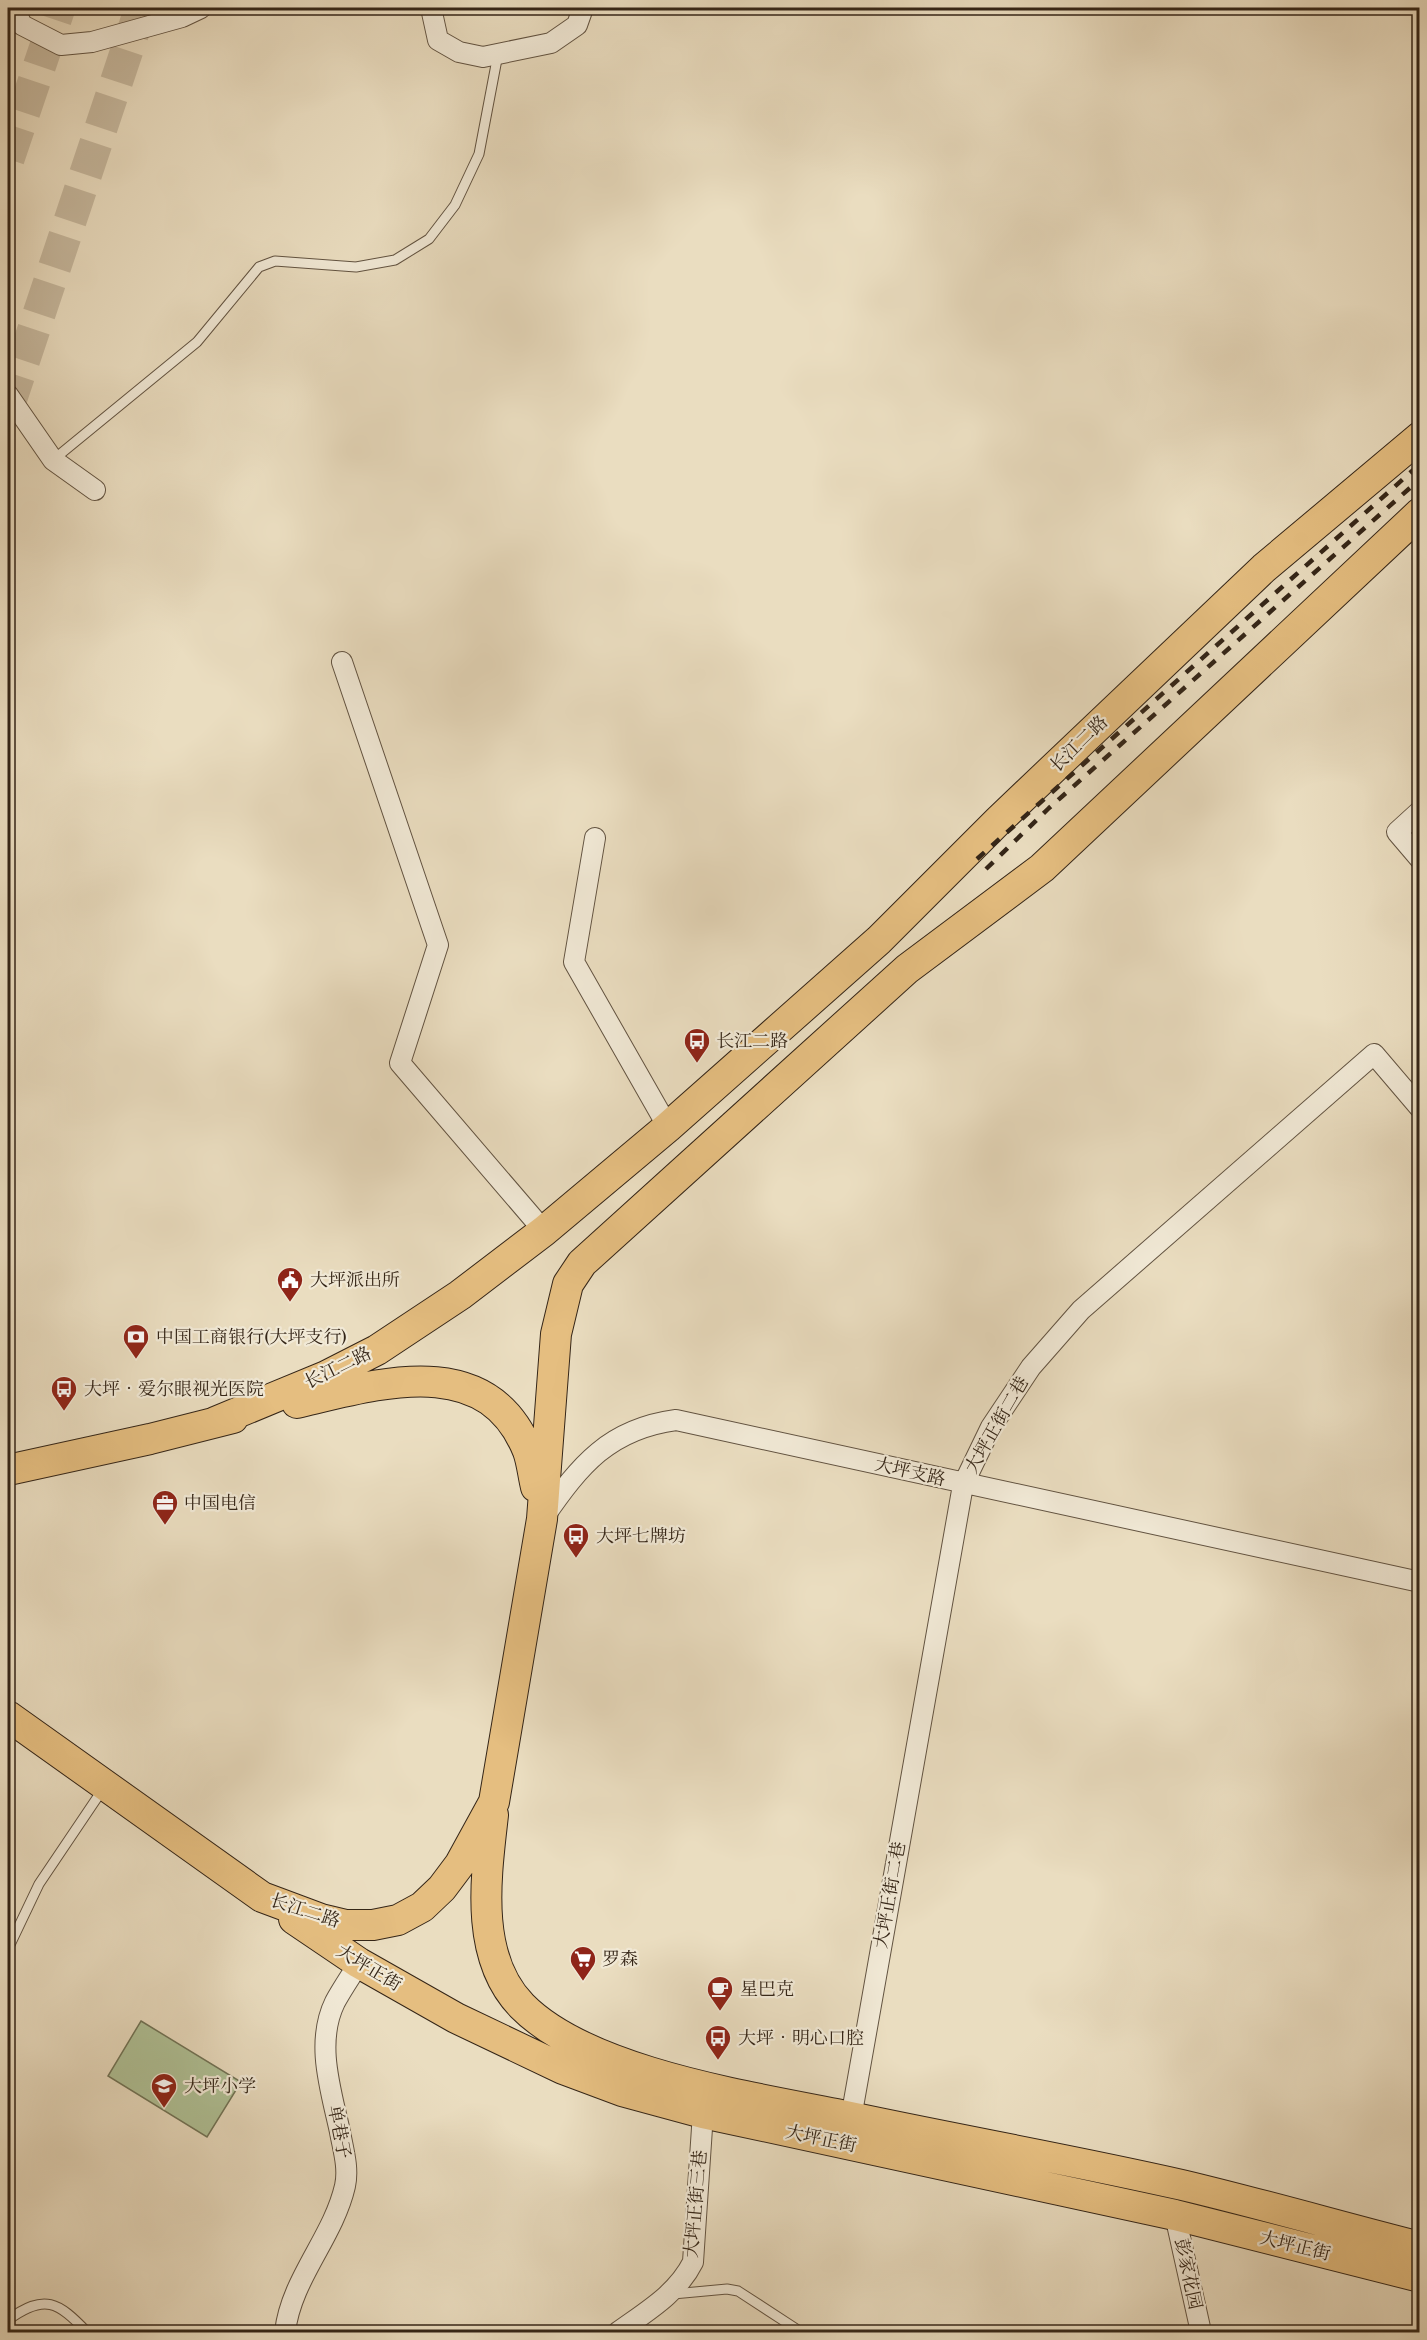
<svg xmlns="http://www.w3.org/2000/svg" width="1427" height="2340" font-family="'Libre Bodoni','Noto Serif SC',serif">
<rect width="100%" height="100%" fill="#eaddc0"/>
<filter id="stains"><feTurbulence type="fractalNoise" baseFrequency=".00333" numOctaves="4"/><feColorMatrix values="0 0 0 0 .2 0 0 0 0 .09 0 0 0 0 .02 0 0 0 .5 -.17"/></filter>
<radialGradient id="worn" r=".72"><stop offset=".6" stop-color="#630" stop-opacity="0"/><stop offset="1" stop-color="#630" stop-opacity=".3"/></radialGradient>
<!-- green -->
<path fill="#b0c297" stroke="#727457" stroke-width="1.5" d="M 141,2021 L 241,2082 L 207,2137 L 108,2076 Z"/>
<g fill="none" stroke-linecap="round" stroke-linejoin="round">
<!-- highway-tunnel -->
<path stroke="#c6b89e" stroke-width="33" stroke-dasharray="33 16" stroke-linecap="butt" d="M 8,159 L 59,8
M 8,407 L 141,8"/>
<!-- lane casing -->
<g stroke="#625341" stroke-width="11">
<path id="lane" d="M 53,460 L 197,342 L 259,267 L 275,261 L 356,267 L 395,260 L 429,239 L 455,205 L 479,154 L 498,54
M 8,1949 L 39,1884 L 103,1789
M 673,2294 L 727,2289 L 738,2291 L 801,2332
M 8,2320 C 45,2293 58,2302 87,2332"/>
</g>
<!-- street casing -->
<g stroke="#625341" stroke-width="22">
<path id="street" d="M 14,8 L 22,25 L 61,45 L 92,42 L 182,17 L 201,8
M 431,8 L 438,40 L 459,52 L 483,57 L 551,43 L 577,25 L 583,8
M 8,395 L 53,460 L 95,490
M 342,662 L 438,945 L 400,1063 L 544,1231
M 1420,811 L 1397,832 L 1420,859
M 595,838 L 574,962 L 668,1127
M 544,1517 C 580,1465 609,1429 676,1420 L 1420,1582
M 851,2118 L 963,1485 L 991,1427 L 1031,1367 L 1081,1310 L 1374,1054 L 1420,1108
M 1175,2215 L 1201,2332
M 285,2332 C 291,2279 333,2238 345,2186 C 349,2168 343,2149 340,2132 C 331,2090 315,2043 335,2002 C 342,1989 351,1976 359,1963
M 618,2332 C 647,2311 677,2294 693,2262 L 703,2113"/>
</g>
<!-- primary casing -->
<g stroke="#342517" stroke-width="32">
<path id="primary" d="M 297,1403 C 378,1384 487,1349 528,1451 C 532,1462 533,1475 536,1487
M 215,1422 L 326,1376 L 377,1350 L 460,1295 L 544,1231 L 668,1127 L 879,940 L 999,820 L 1264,568 L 1420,437
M 8,1470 L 150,1439 L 233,1418
M 8,1716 L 262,1897 L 321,1919 L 346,1925 L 373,1925 L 398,1920 L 422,1907 L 442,1888 L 460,1864 L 494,1802 L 542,1519 L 556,1334 L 568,1284 L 582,1263 L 907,969 L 1042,868 L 1420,513
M 493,1815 C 486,1877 474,1957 522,2006 C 587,2072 747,2096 836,2114 C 951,2139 1068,2159 1182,2185 C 1262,2204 1341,2227 1420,2247
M 294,1919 L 359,1963 L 456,2018 L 563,2069 L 622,2091 L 703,2113 L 1175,2215 L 1420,2277"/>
</g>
<!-- lane -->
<use href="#lane" stroke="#f1e9d6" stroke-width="9"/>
<!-- street -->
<use href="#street" stroke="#f1e9d6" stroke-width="20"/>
<!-- primary -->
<use href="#primary" stroke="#e5be80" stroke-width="30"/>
<!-- rail -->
<path stroke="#342517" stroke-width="4.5" stroke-dasharray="10 10" stroke-linecap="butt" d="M 977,859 L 1420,464
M 986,869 L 1049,808 L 1420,479"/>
</g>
<!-- icons -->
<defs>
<g id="bus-pin" transform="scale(1.35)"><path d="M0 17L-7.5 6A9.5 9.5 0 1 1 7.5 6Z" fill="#8f2418" stroke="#f1e9d6"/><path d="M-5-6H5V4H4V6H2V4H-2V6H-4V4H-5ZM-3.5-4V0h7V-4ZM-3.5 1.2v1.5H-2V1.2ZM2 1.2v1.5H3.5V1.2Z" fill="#fff"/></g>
<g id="civic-pin" transform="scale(1.35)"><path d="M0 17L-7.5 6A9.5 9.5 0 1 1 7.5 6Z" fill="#8f2418" stroke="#f1e9d6"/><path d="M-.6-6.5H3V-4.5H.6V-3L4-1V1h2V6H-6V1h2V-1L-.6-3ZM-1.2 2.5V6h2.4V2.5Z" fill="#fff"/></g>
<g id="bank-pin" transform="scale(1.35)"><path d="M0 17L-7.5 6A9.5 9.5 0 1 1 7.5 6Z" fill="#8f2418" stroke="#f1e9d6"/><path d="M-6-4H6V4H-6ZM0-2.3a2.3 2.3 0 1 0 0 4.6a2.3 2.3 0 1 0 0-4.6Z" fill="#fff"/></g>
<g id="office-pin" transform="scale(1.35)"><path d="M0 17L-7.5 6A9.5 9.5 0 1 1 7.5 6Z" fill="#8f2418" stroke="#f1e9d6"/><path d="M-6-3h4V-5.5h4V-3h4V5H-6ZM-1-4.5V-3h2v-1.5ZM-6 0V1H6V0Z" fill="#fff"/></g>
<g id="supermarket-pin" transform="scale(1.35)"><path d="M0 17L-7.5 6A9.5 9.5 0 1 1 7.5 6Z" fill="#8f2418" stroke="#f1e9d6"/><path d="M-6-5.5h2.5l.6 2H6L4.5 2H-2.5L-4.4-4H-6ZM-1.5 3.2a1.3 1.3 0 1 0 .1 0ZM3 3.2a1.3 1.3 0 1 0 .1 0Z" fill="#fff"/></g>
<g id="cafe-pin" transform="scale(1.35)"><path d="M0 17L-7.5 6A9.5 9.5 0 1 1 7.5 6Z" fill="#8f2418" stroke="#f1e9d6"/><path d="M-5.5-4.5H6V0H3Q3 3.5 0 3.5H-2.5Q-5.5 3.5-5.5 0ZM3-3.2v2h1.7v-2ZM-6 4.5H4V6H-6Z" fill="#fff"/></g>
<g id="school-pin" transform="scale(1.35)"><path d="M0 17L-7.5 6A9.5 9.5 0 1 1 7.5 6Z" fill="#8f2418" stroke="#f1e9d6"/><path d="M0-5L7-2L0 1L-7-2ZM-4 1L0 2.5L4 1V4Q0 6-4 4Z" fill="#fff"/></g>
</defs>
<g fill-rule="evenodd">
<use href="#bus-pin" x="697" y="1041"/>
<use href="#civic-pin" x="290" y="1280"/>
<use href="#bank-pin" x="136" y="1337"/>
<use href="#bus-pin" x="64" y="1389"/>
<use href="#office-pin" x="165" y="1503"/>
<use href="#bus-pin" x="576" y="1536"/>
<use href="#supermarket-pin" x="583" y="1959"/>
<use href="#cafe-pin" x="720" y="1989"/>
<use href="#bus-pin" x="718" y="2038"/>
<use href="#school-pin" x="164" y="2086"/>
</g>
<g text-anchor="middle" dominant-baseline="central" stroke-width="4.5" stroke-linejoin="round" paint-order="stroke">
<!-- street labels -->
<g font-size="18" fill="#342517" stroke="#f1e9d6">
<text transform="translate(1079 744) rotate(-44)">长江二路</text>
<text transform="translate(338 1368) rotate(-26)">长江二路</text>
<text transform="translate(997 1425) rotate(-60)">大坪正街二巷</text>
<text transform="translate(910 1472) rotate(13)">大坪支路</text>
<text transform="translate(890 1895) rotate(-80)">大坪正街二巷</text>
<text transform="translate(305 1911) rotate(18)">长江二路</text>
<text transform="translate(369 1968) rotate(31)">大坪正街</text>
<text transform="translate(339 2132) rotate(79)">单巷子</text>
<text transform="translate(821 2139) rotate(12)">大坪正街</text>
<text transform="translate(696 2204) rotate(-85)">大坪正街三巷</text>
<text transform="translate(1295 2246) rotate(14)">大坪正街</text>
<text transform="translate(1188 2274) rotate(78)">彭家花园</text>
</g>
<!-- poi labels -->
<g font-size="18" fill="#342517" stroke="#f1e9d6" text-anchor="start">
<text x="716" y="1041">长江二路</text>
<text x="310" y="1280">大坪派出所</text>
<text x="156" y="1337">中国工商银行(大坪支行)</text>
<text x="84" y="1389">大坪‧爱尔眼视光医院</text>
<text x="184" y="1503">中国电信</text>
<text x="596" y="1536">大坪七牌坊</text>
<text x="602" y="1959">罗森</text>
<text x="740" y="1989">星巴克</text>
<text x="738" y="2038">大坪‧明心口腔</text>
<text x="184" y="2086">大坪小学</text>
</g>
</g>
<!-- margin -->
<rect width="1427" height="2340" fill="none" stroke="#eaddc0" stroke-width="30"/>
<rect x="9" y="9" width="1409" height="2322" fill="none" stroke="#342517" stroke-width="3"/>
<rect x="15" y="15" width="1397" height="2310" fill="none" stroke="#342517" stroke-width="1.5"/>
<rect width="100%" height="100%" filter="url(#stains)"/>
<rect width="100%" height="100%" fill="url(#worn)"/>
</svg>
